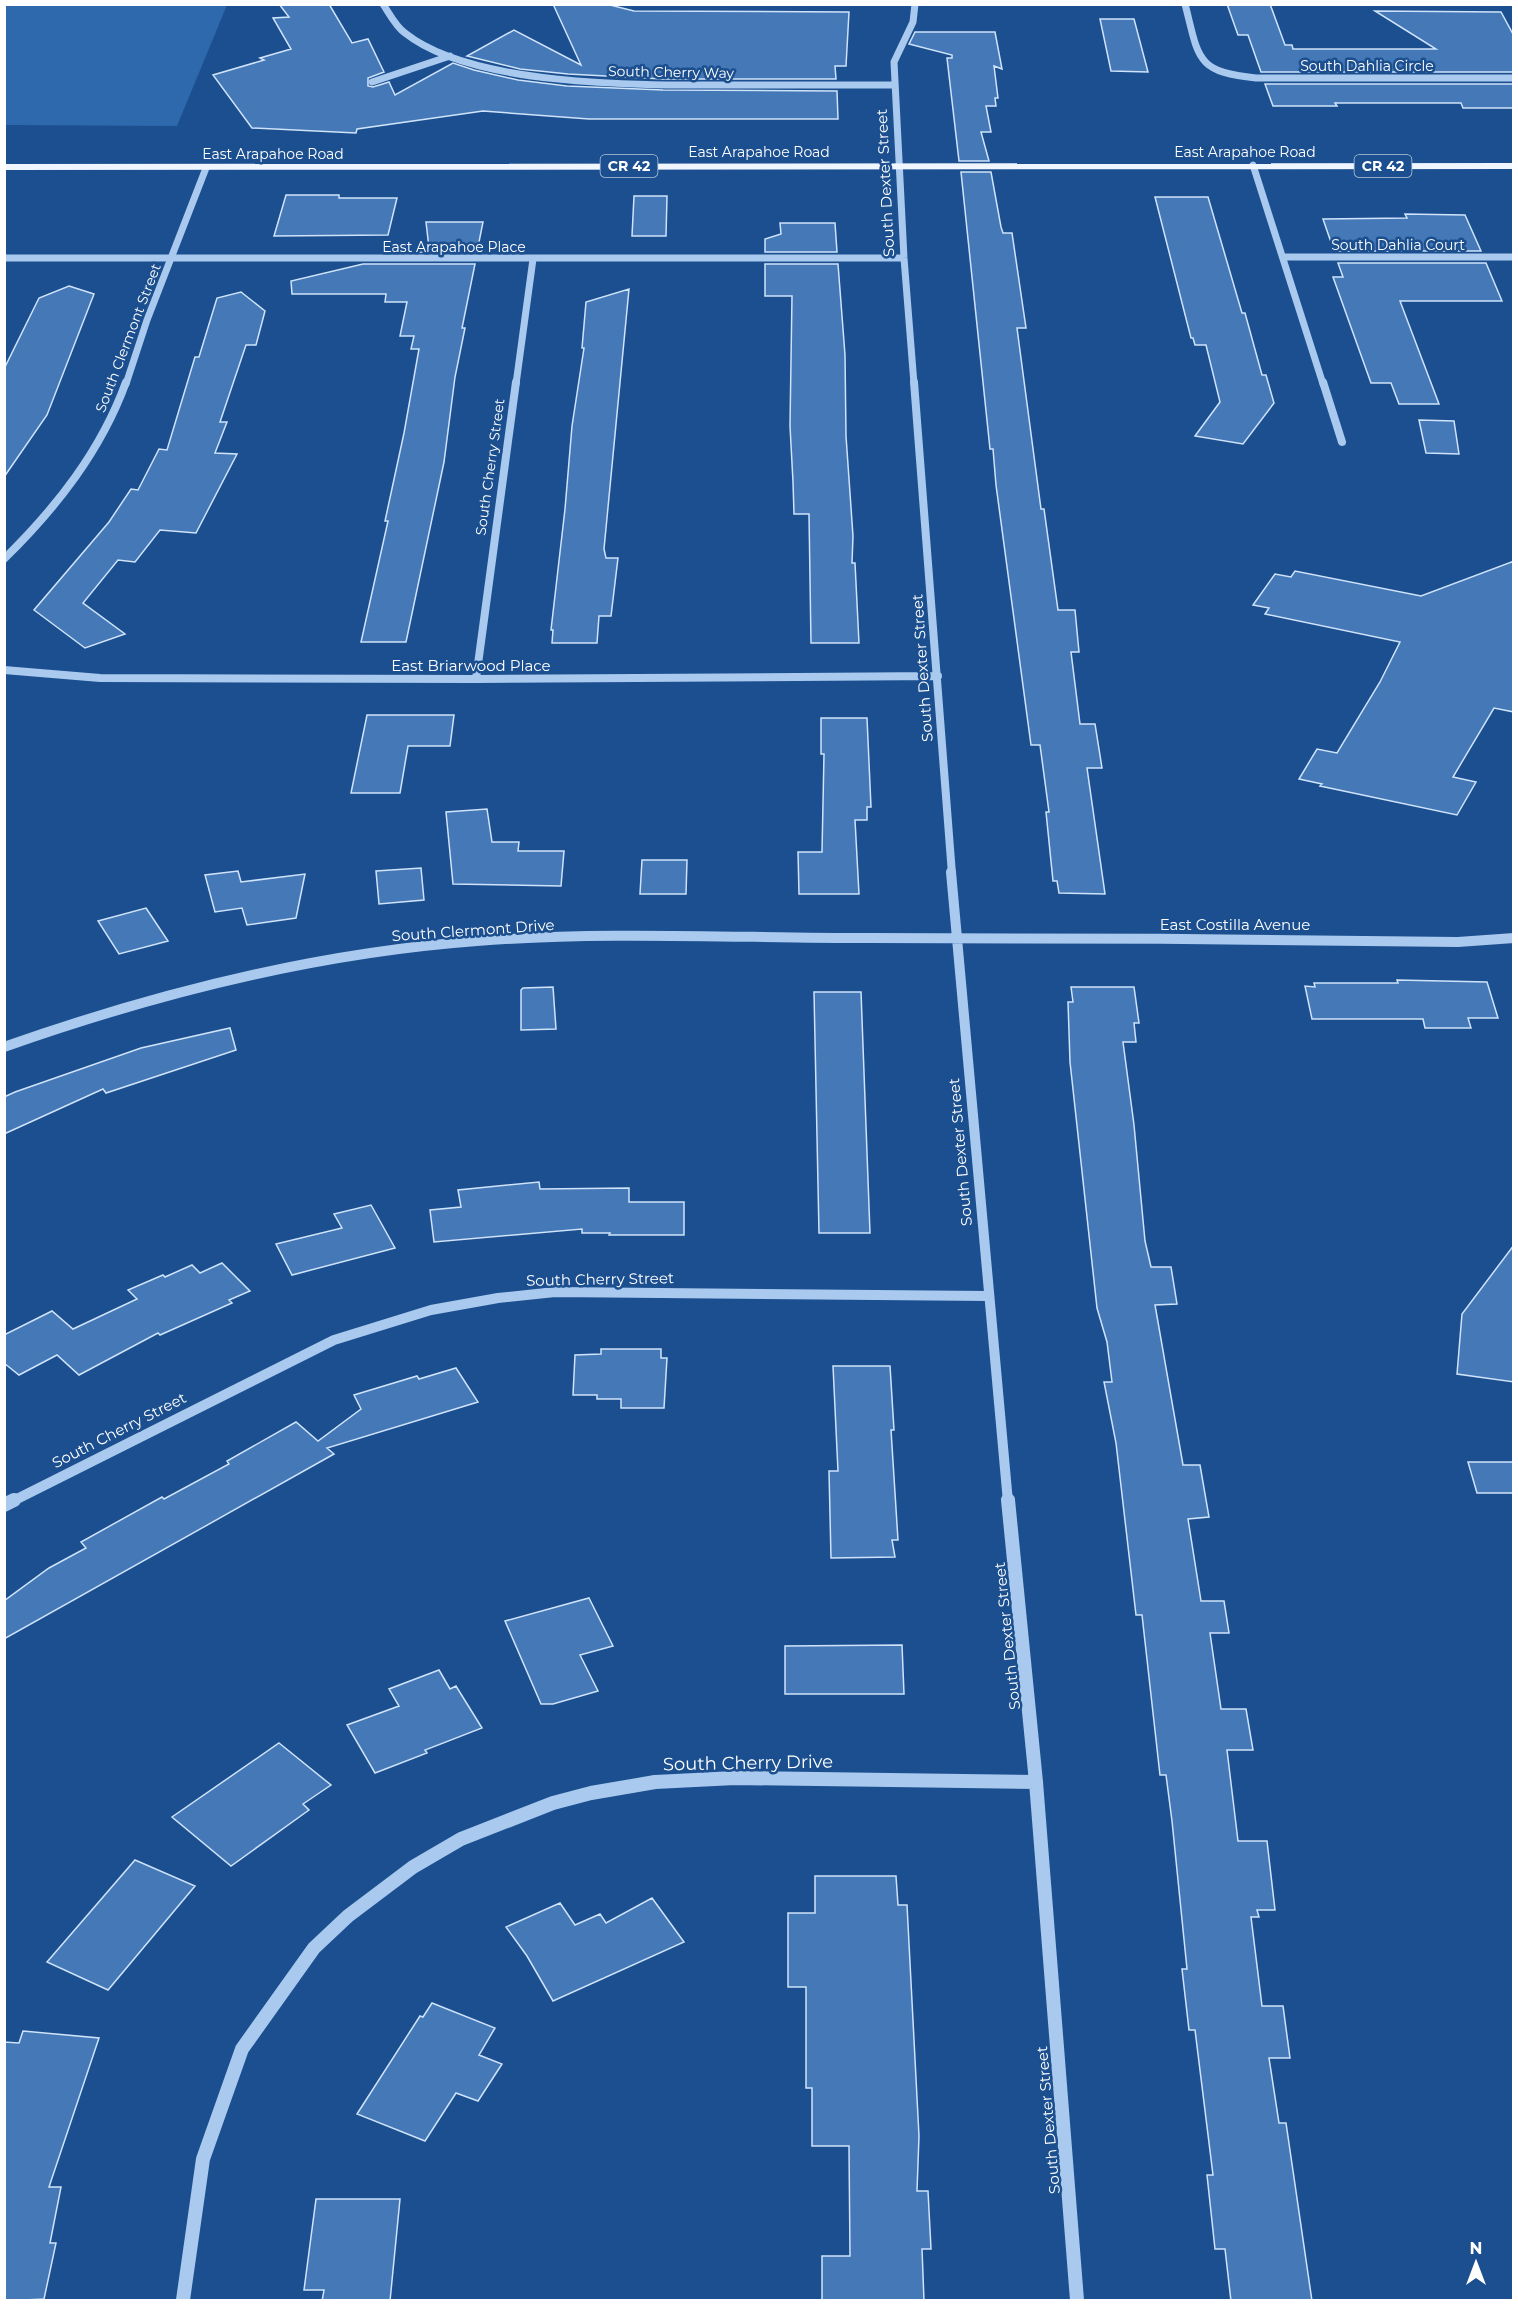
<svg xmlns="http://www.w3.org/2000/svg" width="1518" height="2305" font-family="Montserrat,sans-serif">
<rect width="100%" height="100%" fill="#1b4f8f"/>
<!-- green -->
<path fill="#2e69ad" d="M 5,4 L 227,4 L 227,5 L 177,126 L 5,125 Z"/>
<!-- building -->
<path fill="#4478b7" stroke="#cfe3fa" stroke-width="1.5" d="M 279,4 L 329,4 L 352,43 L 368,39 L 384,72 L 368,78 L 368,86 L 373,87 L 389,82 L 395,95 L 453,63 L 474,70 L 518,80 L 567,86 L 663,90 L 837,91 L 838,119 L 589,119 L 483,111 L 357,129 L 356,133 L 252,128 L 213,75 L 264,60 L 260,58 L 291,49 L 273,18 L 289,17 Z
M 553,4 L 606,4 L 634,11 L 849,12 L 846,66 L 835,66 L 836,79 L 663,79 L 568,74 L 520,69 L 467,56 L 514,30 L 581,65 Z
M 1227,4 L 1270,4 L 1285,45 L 1292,45 L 1293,49 L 1436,49 L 1375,11 L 1501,12 L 1514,36 L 1514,72 L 1261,72 L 1248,35 L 1238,35 Z
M 1100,19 L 1134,19 L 1148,72 L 1111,71 Z
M 915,32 L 995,32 L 1002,69 L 994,66 L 998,98 L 995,98 L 996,106 L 986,106 L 991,132 L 981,132 L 989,161 L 959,161 L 947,58 L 952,58 L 952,55 L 909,44 Z
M 1265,84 L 1514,84 L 1514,108 L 1463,108 L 1461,103 L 1335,103 L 1337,106 L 1273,106 Z
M 961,172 L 991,172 L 1001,227 L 1003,233 L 1012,233 L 1026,328 L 1017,328 L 1041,509 L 1044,509 L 1058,610 L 1075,610 L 1079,652 L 1071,652 L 1080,724 L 1095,724 L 1102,768 L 1087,768 L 1105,894 L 1059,893 L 1057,881 L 1053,881 L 1046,812 L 1049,812 L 1040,745 L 1031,745 L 996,485 L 993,449 L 990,449 Z
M 286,195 L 339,195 L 339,198 L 397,198 L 388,235 L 274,236 Z
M 634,196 L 667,196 L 666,236 L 632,236 Z
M 1155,197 L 1208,197 L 1242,313 L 1245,313 L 1262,375 L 1266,375 L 1274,403 L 1243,444 L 1195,436 L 1220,402 L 1206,345 L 1195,345 L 1193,338 L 1191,338 Z
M 1405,214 L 1465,215 L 1481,251 L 1334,251 L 1323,219 L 1407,218 Z
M 426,222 L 483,222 L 477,252 L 411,252 L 429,248 Z
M 780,223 L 835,223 L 837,252 L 765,252 L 765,239 L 781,234 Z
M 1338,263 L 1486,263 L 1502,301 L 1400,301 L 1439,404 L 1399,404 L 1391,383 L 1371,383 L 1333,277 L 1343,277 Z
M 363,264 L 475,264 L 462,328 L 465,328 L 455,377 L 444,462 L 406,642 L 361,642 L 388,521 L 385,521 L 404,433 L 419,349 L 411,349 L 414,336 L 400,336 L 407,302 L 385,302 L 386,294 L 292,294 L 291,281 Z
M 765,264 L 838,264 L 845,355 L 846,436 L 853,536 L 852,563 L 855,563 L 859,643 L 811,643 L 809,514 L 794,514 L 793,482 L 790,426 L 792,296 L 765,296 Z
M 69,286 L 94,294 L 47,415 L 4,477 L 4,369 L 39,298 Z
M 629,289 L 604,549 L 606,558 L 618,558 L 611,616 L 599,616 L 597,643 L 552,643 L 553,630 L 551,630 L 565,509 L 572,426 L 584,348 L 582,348 L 586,302 Z
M 241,292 L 265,311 L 256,345 L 246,345 L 220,422 L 227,422 L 215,453 L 237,454 L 196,533 L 160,530 L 135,562 L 118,560 L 83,603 L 125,634 L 85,648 L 34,610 L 109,522 L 131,489 L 138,490 L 159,449 L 167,450 L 195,357 L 199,357 L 217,298 Z
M 1419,420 L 1454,421 L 1459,454 L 1426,453 Z
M 1514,561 L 1514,712 L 1494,708 L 1453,777 L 1476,782 L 1457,815 L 1320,786 L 1322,784 L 1299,779 L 1317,749 L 1337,753 L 1380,682 L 1400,642 L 1265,614 L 1269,608 L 1253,605 L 1275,574 L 1291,577 L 1295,571 L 1421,596 Z
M 367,715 L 454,715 L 450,746 L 408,746 L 400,793 L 351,793 Z
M 821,718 L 867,718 L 871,807 L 867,807 L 867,820 L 855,820 L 859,894 L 799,894 L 798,852 L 822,852 L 824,754 L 821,754 Z
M 487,809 L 492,842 L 519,842 L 518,851 L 564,851 L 561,886 L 453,884 L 446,812 Z
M 642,860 L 687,860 L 686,894 L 640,894 Z
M 421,868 L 424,900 L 379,904 L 376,871 Z
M 238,871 L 241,882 L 305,874 L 296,918 L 247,925 L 242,908 L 215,912 L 205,875 Z
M 146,908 L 168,941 L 119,954 L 98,921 Z
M 1397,980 L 1487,982 L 1498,1018 L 1468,1018 L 1471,1028 L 1425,1028 L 1423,1019 L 1312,1019 L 1305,986 L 1315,987 L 1314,983 L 1398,983 Z
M 553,987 L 556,1029 L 521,1030 L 521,990 L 523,988 Z
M 1071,987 L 1134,987 L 1139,1023 L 1134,1023 L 1136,1042 L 1123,1042 L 1134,1125 L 1145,1241 L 1151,1267 L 1171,1267 L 1177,1304 L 1155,1305 L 1183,1465 L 1200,1465 L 1209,1517 L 1188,1519 L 1201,1601 L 1224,1601 L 1229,1633 L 1210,1633 L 1221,1709 L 1246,1709 L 1253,1750 L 1227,1750 L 1238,1841 L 1267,1841 L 1275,1910 L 1257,1910 L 1259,1917 L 1251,1917 L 1262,2006 L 1283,2006 L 1290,2058 L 1269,2058 L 1279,2123 L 1286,2123 L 1312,2301 L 1231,2301 L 1225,2249 L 1215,2249 L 1207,2175 L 1213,2175 L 1195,2030 L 1189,2030 L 1182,1969 L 1187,1969 L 1172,1821 L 1166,1775 L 1160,1775 L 1142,1615 L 1136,1615 L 1116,1443 L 1104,1382 L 1112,1382 L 1107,1342 L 1097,1308 L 1070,1062 L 1068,1002 L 1073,1002 Z
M 814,992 L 861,992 L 870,1233 L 819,1233 Z
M 230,1028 L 236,1050 L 106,1093 L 103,1089 L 4,1134 L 4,1097 L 15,1092 L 141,1048 Z
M 539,1182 L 540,1189 L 629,1188 L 629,1202 L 684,1202 L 684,1235 L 609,1235 L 610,1233 L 582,1233 L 582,1229 L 434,1242 L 430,1210 L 461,1207 L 458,1190 Z
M 371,1205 L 395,1248 L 292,1275 L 276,1244 L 342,1228 L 334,1214 Z
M 1514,1245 L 1514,1382 L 1457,1374 L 1462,1314 Z
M 222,1263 L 250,1291 L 229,1300 L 232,1303 L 160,1335 L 158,1333 L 79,1375 L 57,1355 L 19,1375 L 4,1363 L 4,1335 L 52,1311 L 73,1329 L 137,1299 L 128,1290 L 163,1275 L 165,1277 L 192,1265 L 200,1273 Z
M 601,1349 L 661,1349 L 661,1358 L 667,1358 L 664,1408 L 621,1408 L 621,1399 L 597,1399 L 597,1395 L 573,1395 L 575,1355 L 601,1354 Z
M 833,1366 L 890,1366 L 894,1430 L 891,1430 L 898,1540 L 892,1540 L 895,1557 L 831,1558 L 829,1471 L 838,1471 Z
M 456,1368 L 478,1402 L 327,1448 L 334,1454 L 4,1639 L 4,1601 L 49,1568 L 86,1548 L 81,1542 L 162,1497 L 164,1499 L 229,1464 L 227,1461 L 296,1422 L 318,1441 L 361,1409 L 354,1395 L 417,1376 L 419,1379 Z
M 1468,1462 L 1514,1462 L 1514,1493 L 1477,1493 Z
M 589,1598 L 613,1646 L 580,1655 L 598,1691 L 553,1704 L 541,1704 L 505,1621 Z
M 902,1645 L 904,1694 L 785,1694 L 785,1646 Z
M 439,1670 L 450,1689 L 456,1686 L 482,1728 L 425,1750 L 427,1753 L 375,1773 L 347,1725 L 399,1706 L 389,1689 Z
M 279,1743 L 331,1785 L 303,1804 L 309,1810 L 231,1866 L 172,1817 Z
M 135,1860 L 195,1886 L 108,1990 L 47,1962 Z
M 815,1876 L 896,1876 L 898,1905 L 907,1905 L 919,2136 L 917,2191 L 928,2191 L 931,2249 L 922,2249 L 924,2301 L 822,2301 L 822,2256 L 850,2256 L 849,2146 L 812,2146 L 812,2088 L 806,2088 L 806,1987 L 788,1987 L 788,1913 L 815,1913 Z
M 652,1898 L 684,1942 L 553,2001 L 527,1956 L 506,1927 L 560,1903 L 575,1925 L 600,1914 L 606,1923 Z
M 432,2003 L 495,2028 L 479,2055 L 502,2064 L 478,2101 L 456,2093 L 425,2141 L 357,2114 L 420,2016 L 423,2017 Z
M 23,2031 L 99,2038 L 49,2187 L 61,2187 L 50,2243 L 56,2243 L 44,2299 L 4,2301 L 4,2042 L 19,2043 Z
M 316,2199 L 400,2199 L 390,2301 L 322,2301 L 324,2290 L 304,2290 Z"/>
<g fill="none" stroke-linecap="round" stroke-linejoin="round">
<!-- minor-far3 -->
<path stroke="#a9c9ee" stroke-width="7" d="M 383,4 C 389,13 396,27 405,33 C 475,89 655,85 743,85 C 793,85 844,85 894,85
M 1185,4 C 1199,58 1195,72 1256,78 L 1514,78
M 372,82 L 450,56
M 1253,165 L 1323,384
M 1283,257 L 1514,257
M 4,258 L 904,258
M 126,384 L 147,320 L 206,168
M 516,384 L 533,259
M 914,384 L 904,258 L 894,62 L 913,22 L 915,4"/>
<!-- minor-far2 -->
<path stroke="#a9c9ee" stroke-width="8" d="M 914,382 L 952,874
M 1323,382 L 1342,442
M 4,559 C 56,508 101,451 126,382
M 4,670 L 100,678 L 476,679 L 938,676
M 476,679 L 516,382"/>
<!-- minor-far1 -->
<path stroke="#a9c9ee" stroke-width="10" d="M 951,872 L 1008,1502
M 4,1047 C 157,993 315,953 477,941 C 607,931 738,938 868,938 C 1065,938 1261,939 1458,942 L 1514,938
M 11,1502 L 334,1340 L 431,1310 L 498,1298 L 555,1292 L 988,1296"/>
<!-- minor -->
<path stroke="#a9c9ee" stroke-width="14" d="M 1008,1500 L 1036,1782 L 1077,2300
M 4,1505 L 14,1500
M 183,2300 L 203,2159 L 242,2049 L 314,1948 L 348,1916 L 413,1867 L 461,1839 L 553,1803 L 591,1793 L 655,1782 L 735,1778 L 1036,1782"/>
<!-- major -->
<path fill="#f0f6ff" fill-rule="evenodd" d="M 1514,163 L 1514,169 L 4,170 L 4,164 Z"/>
</g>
<g text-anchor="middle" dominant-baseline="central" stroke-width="5" stroke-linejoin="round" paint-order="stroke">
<!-- far-street labels -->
<g font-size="14" fill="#fff" stroke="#1b4f8f">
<text x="1367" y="66">South Dahlia Circle</text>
<text transform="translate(671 72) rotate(1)">South Cherry Way</text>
<text x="759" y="152">East Arapahoe Road</text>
<text x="1245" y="152">East Arapahoe Road</text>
<text x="273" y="154">East Arapahoe Road</text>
<text x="1398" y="245">South Dahlia Court</text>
<text x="454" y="247">East Arapahoe Place</text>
<text transform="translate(128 338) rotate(-69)">South Clermont Street</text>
<text transform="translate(490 467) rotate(-82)">South Cherry Street</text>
</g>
<!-- shield labels -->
<g fill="#1b4f8f" stroke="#bbcadd" stroke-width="1.5">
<rect x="600.5" y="155" width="57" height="22" rx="4.5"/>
<rect x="1354.5" y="155" width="57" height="22" rx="4.5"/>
</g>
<g font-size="14" font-weight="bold" fill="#fff">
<text x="629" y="166">CR 42</text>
<text x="1383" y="166">CR 42</text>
</g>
<!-- street labels -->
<g font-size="15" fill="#fff" stroke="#1b4f8f">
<text transform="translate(885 183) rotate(-93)">South Dexter Street</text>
<text x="471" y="665">East Briarwood Place</text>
<text transform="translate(922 668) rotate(-94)">South Dexter Street</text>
<text x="1235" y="924">East Costilla Avenue</text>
<text transform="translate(473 930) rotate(-4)">South Clermont Drive</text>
<text transform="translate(960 1152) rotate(-95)">South Dexter Street</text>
<text transform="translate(600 1279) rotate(-1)">South Cherry Street</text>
<text transform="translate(119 1430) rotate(-27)">South Cherry Street</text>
<text transform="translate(1007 1636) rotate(-96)">South Dexter Street</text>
<text transform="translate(1048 2120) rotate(-95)">South Dexter Street</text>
</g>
<!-- near-street labels -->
<g font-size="18" fill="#fff" stroke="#1b4f8f">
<text transform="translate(748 1763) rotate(-1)">South Cherry Drive</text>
</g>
</g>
<!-- border -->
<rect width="1518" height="2305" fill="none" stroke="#ffffff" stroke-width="12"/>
<!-- north arrow -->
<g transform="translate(1476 2263)" stroke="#1b4f8f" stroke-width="4.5" paint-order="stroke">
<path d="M0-4.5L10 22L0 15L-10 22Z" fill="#ffffff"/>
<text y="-9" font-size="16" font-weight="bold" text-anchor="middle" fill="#ffffff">N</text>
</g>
</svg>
